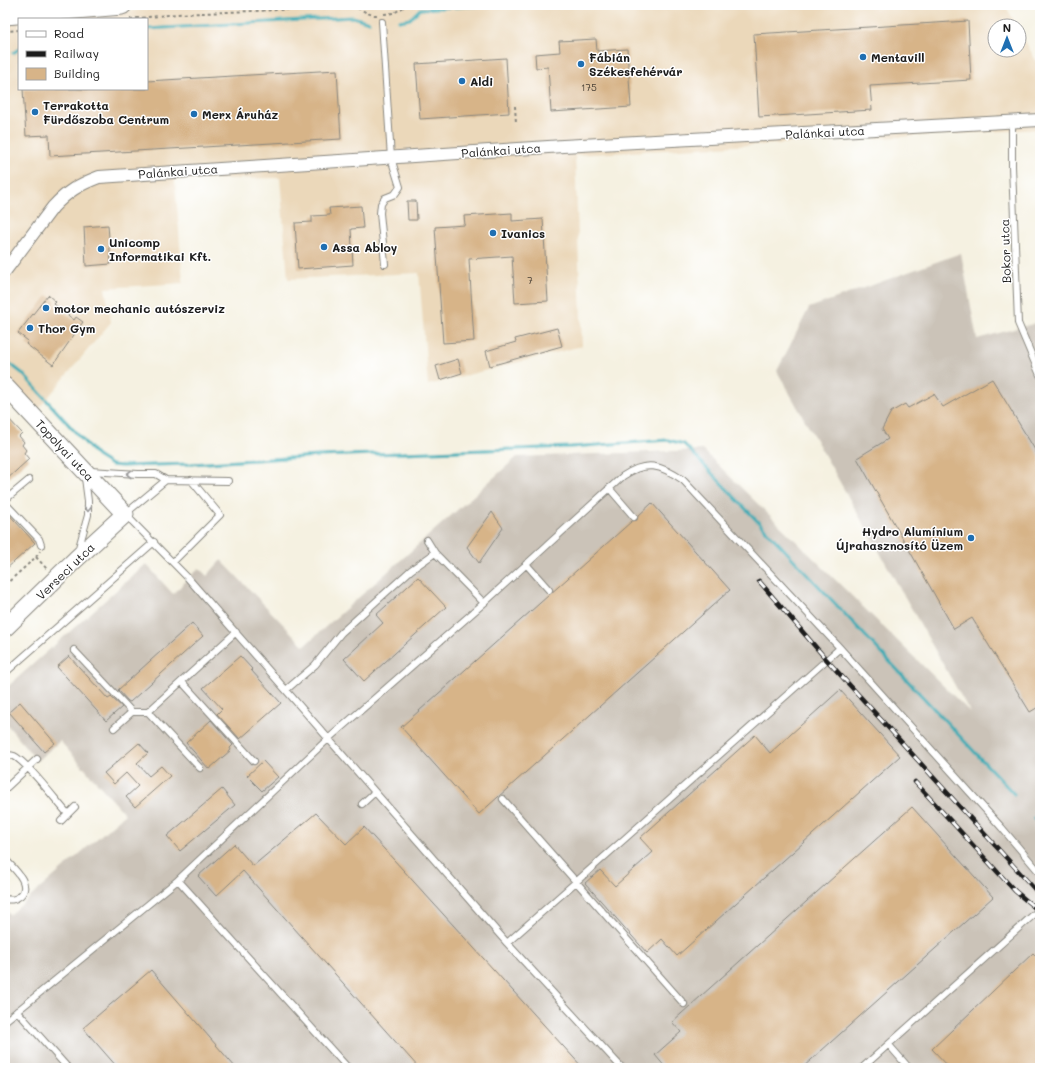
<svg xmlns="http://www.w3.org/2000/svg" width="1045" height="1073" font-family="Mali,sans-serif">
<rect width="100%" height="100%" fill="#fff"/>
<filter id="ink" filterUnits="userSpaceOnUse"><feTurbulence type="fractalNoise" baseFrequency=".025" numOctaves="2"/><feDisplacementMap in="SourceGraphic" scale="8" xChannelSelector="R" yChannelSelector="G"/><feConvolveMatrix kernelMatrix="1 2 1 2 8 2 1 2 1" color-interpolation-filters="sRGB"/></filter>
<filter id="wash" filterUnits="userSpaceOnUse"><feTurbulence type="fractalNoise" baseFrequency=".012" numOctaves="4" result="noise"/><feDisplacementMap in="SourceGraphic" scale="16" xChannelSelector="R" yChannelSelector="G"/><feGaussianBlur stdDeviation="0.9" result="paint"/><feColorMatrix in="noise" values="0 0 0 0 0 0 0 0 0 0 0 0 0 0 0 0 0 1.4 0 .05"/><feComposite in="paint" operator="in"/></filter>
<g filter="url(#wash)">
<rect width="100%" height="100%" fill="#f5f1e1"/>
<!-- built -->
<path fill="#ebd8ba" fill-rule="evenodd" d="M 222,5 L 1005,5 L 1017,26 L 995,26 L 995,50 L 1019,50 L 1019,30 L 1040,68 L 1040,129 L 575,155 L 582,346 L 428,385 L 419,273 L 288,279 L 280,178 L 175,180 L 183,283 L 105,288 L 111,322 L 30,419 L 5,387 L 5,19 ZM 19,19 L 147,19 L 147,89 L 19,89 Z"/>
<!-- industrial -->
<path fill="#cbc3b8" d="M 961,253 L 977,339 L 1040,322 L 1040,1068 L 5,1068 L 5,909 L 10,915 L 125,814 L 60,741 L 37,761 L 5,722 L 5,689 L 146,564 L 173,594 L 199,568 L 207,576 L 221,560 L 304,646 L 517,457 L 703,450 L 970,712 L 777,371 L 809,308 Z"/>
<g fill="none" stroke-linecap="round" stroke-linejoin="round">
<!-- stream -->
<path stroke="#3aabb5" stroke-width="3" d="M 399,21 L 410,19 L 420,9 L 491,5
M 147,29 L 353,17 L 369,22
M 13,53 L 19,49
M 5,360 L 22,373 L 97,456 L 111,465 L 121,466 L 191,464 L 319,456 L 571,447 L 668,440 L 684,444 L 781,546 L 1014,794
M 1034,818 L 1040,824"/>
</g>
<g id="blocks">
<!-- building -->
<path fill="#d7b488" d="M 968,21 L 971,80 L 870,86 L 872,110 L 759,117 L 754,34 Z
M 596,39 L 597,51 L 627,49 L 631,107 L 551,112 L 548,67 L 536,68 L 535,54 L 560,52 L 559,41 Z
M 506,58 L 509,113 L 420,119 L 416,64 Z
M 337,70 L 341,139 L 50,156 L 49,135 L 26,136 L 23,89 L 147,89 L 147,81 Z
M 407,201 L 416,201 L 417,220 L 408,220 Z
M 361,206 L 363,228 L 351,229 L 353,265 L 298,269 L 295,223 L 312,222 L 312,216 L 330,215 L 329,208 Z
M 512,213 L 512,221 L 543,219 L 548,301 L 515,303 L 512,256 L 469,259 L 474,341 L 443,343 L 435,227 L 465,225 L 464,216 Z
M 108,225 L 111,264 L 86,266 L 84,227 Z
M 48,295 L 56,302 L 54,304 L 74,320 L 76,317 L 83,322 L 53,365 L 26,344 L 28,341 L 18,333 Z
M 557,328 L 562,346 L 490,366 L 486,351 L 516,342 L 515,339 Z
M 458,359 L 462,373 L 440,380 L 436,366 Z
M 992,379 L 1040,458 L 1040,706 L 1030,712 L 972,618 L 954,629 L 857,458 L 888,439 L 882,429 L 891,412 L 905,404 L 908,408 L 934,394 L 943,407 Z
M 5,415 L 22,433 L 19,436 L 24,442 L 22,445 L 26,450 L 24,453 L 29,459 L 5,481 Z
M 652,503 L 730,590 L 479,814 L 401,727 L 632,521 L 637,520 L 638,516 Z
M 5,510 L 35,543 L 5,570 Z
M 492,512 L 503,528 L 479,563 L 467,547 Z
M 418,577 L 446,607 L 364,681 L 344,659 L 383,623 L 376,615 Z
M 192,623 L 203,636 L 130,702 L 128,701 L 118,690 Z
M 69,656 L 108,699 L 111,697 L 122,707 L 106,721 L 57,667 Z
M 240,656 L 252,669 L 251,670 L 281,703 L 240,739 L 217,714 L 222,709 L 203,688 Z
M 840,690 L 900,756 L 677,956 L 662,939 L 647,953 L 585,883 L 600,870 L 615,886 L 653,852 L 640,838 L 755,735 L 770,753 Z
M 20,702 L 55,743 L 44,752 L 9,712 Z
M 211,720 L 233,745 L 230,748 L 231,750 L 209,769 L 186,743 Z
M 139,743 L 148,753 L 137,763 L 149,776 L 161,766 L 170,776 L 135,807 L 126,797 L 138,786 L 126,773 L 114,784 L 104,773 Z
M 263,761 L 278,777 L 262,791 L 247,776 Z
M 222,789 L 235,805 L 180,851 L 167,836 Z
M 912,807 L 993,897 L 802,1068 L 666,1068 L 655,1055 L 681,1032 L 672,1022 Z
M 316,813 L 346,844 L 364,827 L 583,1068 L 419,1068 L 243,871 L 216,896 L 198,876 L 234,844 L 253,866 Z
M 1033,953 L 1040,960 L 1040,1068 L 950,1068 L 932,1049 Z
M 151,970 L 236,1068 L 118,1068 L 83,1028 Z"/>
</g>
</g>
<g filter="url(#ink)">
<use href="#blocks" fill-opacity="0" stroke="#88867e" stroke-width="1"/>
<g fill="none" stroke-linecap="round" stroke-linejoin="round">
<!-- lane casing -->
<g stroke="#88867e" stroke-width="8">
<path id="lane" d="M 382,22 L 391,158 L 400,187 L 395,194 L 385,198 L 381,204 L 380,213 L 385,264
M 1012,121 L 1012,166 L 1018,323 L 1040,375
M 90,471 L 138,474 L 156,474 L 166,480
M 228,481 L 166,480 L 125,514 L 187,577 L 507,943 L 622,1068
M 609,488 L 634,517
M 5,500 L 29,480
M 5,503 L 39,539 L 41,545
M 427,540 L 435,553 L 484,603
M 78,551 L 88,515 L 88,501 L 85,478
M 173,562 L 220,515 L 191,480
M 526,564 L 549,590
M 74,650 L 132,712
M 5,673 L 154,542
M 182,682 L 254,761
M 286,690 L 315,665 L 341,633 L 411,570 L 435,553
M 148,712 L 200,768
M 114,728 L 132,712 L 148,712 L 236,632
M 5,756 C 8,755 11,755 14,756 C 27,762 57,802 68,814
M 5,789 L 37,759
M 503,799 L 684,1004
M 362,804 L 375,792
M 61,821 L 75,807
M 5,859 C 13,868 33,884 20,896 C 15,900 11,900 5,899
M 178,880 L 348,1068
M 507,943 L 840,648
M 17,1011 L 68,1068
M 5,1021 L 178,880 L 328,739 L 484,603 L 623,476 C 646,460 661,465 683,480 L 840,648 L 1002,828 L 1040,873
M 889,1045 L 909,1068
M 862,1068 L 1040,909"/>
</g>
<!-- street casing -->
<g stroke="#88867e" stroke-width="14">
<path id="street" d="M 5,271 L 53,207 C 68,191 78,185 99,177 L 563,146 L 1040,120"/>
</g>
<!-- secondary casing -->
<g stroke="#88867e" stroke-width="19">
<path id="secondary" d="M 5,386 L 125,514 L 76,559 L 5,628"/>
</g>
<!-- primary casing -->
<g stroke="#88867e" stroke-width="21">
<path id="primary" d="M 5,15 L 122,5"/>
</g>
<!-- path -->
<path stroke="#88867e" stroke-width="2" stroke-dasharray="3 3" stroke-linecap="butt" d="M 384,14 L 394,13 L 407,5
M 130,19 L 177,14 L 354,7 C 363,9 368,16 378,15
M 5,33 L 8,31 L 19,30
M 515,106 L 516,123
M 36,557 L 47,569
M 5,585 L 36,557 L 40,551"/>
<!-- lane -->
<use href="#lane" stroke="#fff" stroke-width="6"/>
<!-- street -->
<use href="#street" stroke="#fff" stroke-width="12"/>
<!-- secondary -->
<use href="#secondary" stroke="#fff" stroke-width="17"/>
<!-- primary -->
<use href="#primary" stroke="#fff" stroke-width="19"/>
<!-- rail casing -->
<g stroke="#1c1c1c" stroke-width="4.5">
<path id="rail" d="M 759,581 L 826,659 L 1040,895
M 915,782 L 1015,891 L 1040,912"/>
</g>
<!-- rail -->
<use href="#rail" stroke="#fff" stroke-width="3" stroke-dasharray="9" stroke-linecap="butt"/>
</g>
<!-- one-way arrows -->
<defs><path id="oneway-chevron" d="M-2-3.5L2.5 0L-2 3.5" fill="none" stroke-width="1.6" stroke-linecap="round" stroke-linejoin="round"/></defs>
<g stroke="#999">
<use href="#oneway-chevron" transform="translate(129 474) rotate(-178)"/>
<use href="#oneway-chevron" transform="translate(88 509) rotate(91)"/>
</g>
</g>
<!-- markers -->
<g fill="#1f6fb2" stroke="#fff" stroke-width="1.5">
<circle cx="863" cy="57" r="4"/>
<circle cx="581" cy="64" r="4"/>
<circle cx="462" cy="81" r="4"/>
<circle cx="35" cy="112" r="4"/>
<circle cx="194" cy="114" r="4"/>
<circle cx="493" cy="233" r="4"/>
<circle cx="324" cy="247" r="4"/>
<circle cx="101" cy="249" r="4"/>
<circle cx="46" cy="308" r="4"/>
<circle cx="30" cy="328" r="4"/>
<circle cx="971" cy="538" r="4"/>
</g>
<g text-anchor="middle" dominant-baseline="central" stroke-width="3" stroke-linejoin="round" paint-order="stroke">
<!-- number labels -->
<g font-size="10" fill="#4b4237">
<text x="589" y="87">175</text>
<text x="530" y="280">7</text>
</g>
<!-- poi labels -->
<g font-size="12" font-weight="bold" fill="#1c1c1c" stroke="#fff" text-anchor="start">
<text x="589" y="57">Fábián<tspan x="589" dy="14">Székesfehérvár</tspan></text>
<text x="871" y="57">Mentavill</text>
<text x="470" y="81">Aldi</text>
<text x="43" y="105">Terrakotta<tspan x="43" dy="14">Fürdőszoba Centrum</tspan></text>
<text x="202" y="114">Merx Áruház</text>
<text x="501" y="233">Ivanics</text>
<text x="109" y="242">Unicomp<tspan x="109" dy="14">Informatikai Kft.</tspan></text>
<text x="332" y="247">Assa Abloy</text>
<text x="54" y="308">motor mechanic autószerviz</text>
<text x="38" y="328">Thor Gym</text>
<text x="963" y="531" text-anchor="end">Hydro Alumínium<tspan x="963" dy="14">Újrahasznosító Üzem</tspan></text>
</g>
<!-- street labels -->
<g font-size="12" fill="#1c1c1c" stroke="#fff">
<text transform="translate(825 132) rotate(-3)">Palánkai utca</text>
<text transform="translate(501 150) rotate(-4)">Palánkai utca</text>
<text transform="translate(178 171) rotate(-4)">Palánkai utca</text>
<text transform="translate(1005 251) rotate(-92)">Bokor utca</text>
<text transform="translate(65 450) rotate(47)">Topolyai utca</text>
<text transform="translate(65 571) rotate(-44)">Verseci utca</text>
</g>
</g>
<!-- margin -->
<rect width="1045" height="1073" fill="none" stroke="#fff" stroke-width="20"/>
<!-- legend -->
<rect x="18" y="18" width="130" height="72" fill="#ffffff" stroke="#a4a4a4"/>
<rect x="26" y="31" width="20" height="6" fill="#ffffff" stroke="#a4a4a4"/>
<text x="54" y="38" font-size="12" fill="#1c1c1c">Road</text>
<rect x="26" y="51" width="20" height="6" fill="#1c1c1c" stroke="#a4a4a4"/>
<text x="54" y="58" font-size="12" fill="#1c1c1c">Railway</text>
<rect x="26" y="68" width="20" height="12" fill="#d7b488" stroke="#a4a4a4"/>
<text x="54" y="78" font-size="12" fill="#1c1c1c">Building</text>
<!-- north arrow -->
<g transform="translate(1007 38)"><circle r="19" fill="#ffffff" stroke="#a4a4a4"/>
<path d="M0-3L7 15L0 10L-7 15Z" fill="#1f6fb2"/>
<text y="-6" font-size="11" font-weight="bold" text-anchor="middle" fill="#1c1c1c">N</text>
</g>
</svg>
